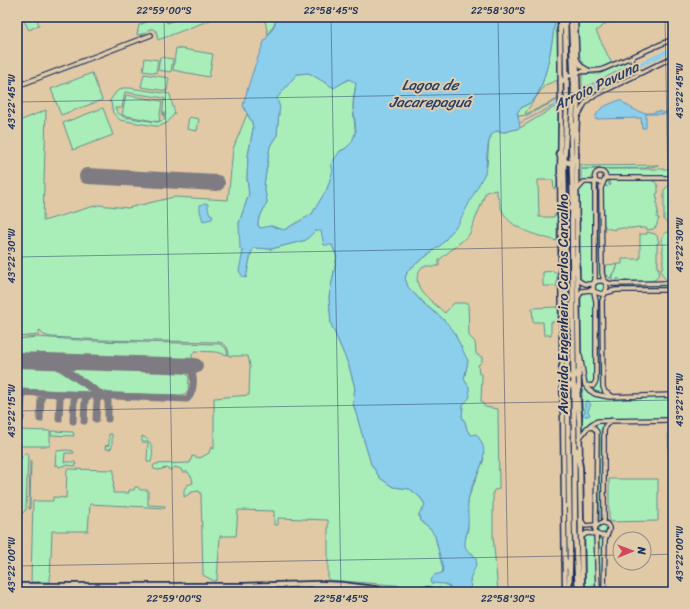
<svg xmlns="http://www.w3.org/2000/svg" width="690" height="609" font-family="Sriracha,sans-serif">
<rect width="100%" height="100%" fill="#e1c9a6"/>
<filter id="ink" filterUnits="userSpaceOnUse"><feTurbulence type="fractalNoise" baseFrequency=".025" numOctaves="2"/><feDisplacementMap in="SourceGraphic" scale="8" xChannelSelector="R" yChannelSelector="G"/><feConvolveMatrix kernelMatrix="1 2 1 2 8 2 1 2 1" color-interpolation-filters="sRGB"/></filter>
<g filter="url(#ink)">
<!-- green -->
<path fill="#a9edb8" stroke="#628e8b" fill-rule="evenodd" d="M 22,17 L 36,17 L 39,25 L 29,30 Z
M 159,17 L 164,17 L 167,23 L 173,21 L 178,17 L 218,17 L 158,40 L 156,31 L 153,29 L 149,29 L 146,33 L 137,35 L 139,25 Z
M 264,17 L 277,17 L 276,21 L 268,34 Z
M 555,17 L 558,17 L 559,99 L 527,115 L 518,116 L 517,113 C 521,106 530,105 535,98 C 546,84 554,35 555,17 ZM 558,80 L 558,99 L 526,114 L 525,113 L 545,85 Z
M 578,17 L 615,17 L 596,31 L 612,64 C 608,65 602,68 597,69 C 572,69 578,34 578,17 Z
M 176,48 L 213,54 L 209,77 L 173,70 Z
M 160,57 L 173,59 L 171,72 L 158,70 Z
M 145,58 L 158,60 L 156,73 L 143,71 Z
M 628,61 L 630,65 L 582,89 L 582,76 L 583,74 L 599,74 Z
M 632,70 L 634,74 L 593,94 L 585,101 L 582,95 Z
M 92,73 L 102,100 L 61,115 L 51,89 Z
M 309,73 L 334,87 L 350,79 L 356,83 C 355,90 353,98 353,105 C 352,123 364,142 340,151 L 327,189 L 312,214 L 284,230 L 271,226 L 261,228 L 258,226 L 258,221 L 267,202 L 264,185 L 270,146 L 277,135 L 279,112 L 276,98 L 297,74 Z
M 144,74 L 169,78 L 167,91 L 141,87 Z
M 123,88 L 130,88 L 170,94 C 170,96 174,111 175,113 L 167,123 L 160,126 L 155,126 L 120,120 L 113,113 L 111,102 L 109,102 L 116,92 ZM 125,92 L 164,98 L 166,100 L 164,100 L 163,109 L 162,111 L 163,112 L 163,116 L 163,112 L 165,112 L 164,119 L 165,120 L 156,122 L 124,117 L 118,113 L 115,108 L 122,108 Z
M 126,95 L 162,101 L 159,122 L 122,115 Z
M 558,105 L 557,187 L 554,189 L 553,180 L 538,180 L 539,217 L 554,217 L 554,215 L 557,215 L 557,241 C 537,235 509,230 501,208 C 499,202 498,196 496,190 L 486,192 L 469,235 L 439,260 L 439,266 L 423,266 C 405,285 432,301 445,313 L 454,303 L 468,303 L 469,336 L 475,342 L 476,353 L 477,355 L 482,357 L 482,362 L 478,365 L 479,374 L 482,374 L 482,378 L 481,401 L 485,407 L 498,409 L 499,489 L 494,490 L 493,492 L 493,536 L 498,592 L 472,592 L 470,579 L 473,554 L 467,551 L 464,545 L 468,528 L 467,509 L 469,496 L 484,459 L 471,435 L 467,430 L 465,422 L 462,417 L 463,405 L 469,387 L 464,379 L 468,361 L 443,319 L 423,303 L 408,287 L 405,278 L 408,270 L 441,245 L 487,166 L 489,140 L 492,134 L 496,131 L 505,132 L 520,128 Z
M 103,108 L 113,135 L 73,150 L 63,123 Z
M 46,110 L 43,221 L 98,205 L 128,208 L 174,197 L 228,200 L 233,149 L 247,114 L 252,122 L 253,129 L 248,156 L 247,179 L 249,194 L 239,223 L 246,277 L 251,253 L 254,248 L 271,249 L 306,240 L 315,231 L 321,230 L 332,245 L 337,257 L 329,297 L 331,324 L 349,366 L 355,388 L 353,403 L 371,464 L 380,478 L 393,487 L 410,489 L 421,498 L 425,506 L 419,515 L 420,521 L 431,530 L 435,536 L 443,569 L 442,573 L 444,584 L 450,587 L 451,592 L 439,592 L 435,588 L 328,580 L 328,520 L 278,518 L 278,525 L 274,525 L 274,511 L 238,510 L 236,536 L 220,536 L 217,580 L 214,581 L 203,575 L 201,494 L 199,491 L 192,492 L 184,497 L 184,490 L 187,485 L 193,483 L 192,478 L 188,472 L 182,472 L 181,469 L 175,467 L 170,470 L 166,468 L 158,470 L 154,469 L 153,466 L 156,464 L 190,463 L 192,456 L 200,458 L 209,453 L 211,447 L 214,449 L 214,398 L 249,395 L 250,366 L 248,356 L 229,356 C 229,348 226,343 218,342 L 102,340 L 51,337 L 44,335 L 39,330 L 39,335 L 17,337 L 17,122 Z
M 189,117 L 199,119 L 197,131 L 187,129 Z
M 581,164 L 585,166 L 659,165 L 646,168 L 582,169 L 673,169 L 673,176 L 606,177 L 604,172 L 600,170 L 595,172 L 593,179 L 581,181 Z
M 610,180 L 651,180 L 655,182 L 658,186 L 658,193 L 656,194 L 657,199 L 658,199 L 657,201 L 657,209 L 658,209 L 657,218 L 659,218 L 656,227 L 653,229 L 647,230 L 647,228 L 641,228 L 640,229 L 640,227 L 631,228 L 631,229 L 630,228 L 621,228 L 620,229 L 620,228 L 615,228 L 615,230 L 606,228 L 603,223 L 602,189 L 604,185 L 608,187 L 604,184 L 607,181 L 610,186 L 611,184 L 608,181 Z
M 596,182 L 601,183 L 599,199 L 600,237 L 599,237 L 599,263 L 601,264 L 601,278 L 598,279 L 597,278 L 598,237 Z
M 586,183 L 591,185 L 594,189 L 594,277 L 593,281 L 587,283 L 580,279 L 579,194 C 580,190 581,184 586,183 Z
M 671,183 L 673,183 L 673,226 L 670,226 L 664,220 L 664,190 Z
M 647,232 L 655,234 L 657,236 L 659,243 L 657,243 L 657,250 L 658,252 L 657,252 L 657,261 L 658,261 L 657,268 L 659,268 C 659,273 659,278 654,280 C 651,282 627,281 621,281 L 618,278 L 616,282 L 612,282 L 612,275 L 616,271 L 618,264 L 622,264 L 622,259 L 640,259 L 640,234 L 647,234 Z
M 667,232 L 673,232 L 673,281 C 665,281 661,276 661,268 L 663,268 L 663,262 L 662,261 L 663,261 L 663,252 L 662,252 L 663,250 L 663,243 L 661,243 C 661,238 663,235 667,232 Z
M 616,264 C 615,272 612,272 611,278 L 609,278 L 606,273 L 606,265 Z
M 553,271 L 557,273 L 557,286 L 543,286 L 543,272 Z
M595 287a5 5 0 1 1 10 0a5 5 0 1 1-10 0Z
M 616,285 L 673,285 L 673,288 L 616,289 L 615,287 Z
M 590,291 L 594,295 L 595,380 L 591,384 C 588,384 587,385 586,382 C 579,371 581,310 581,294 Z
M 597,295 L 601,296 L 600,376 L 602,376 L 602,389 L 605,394 C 599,394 593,393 589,388 L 596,385 L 599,375 Z
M 558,307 L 558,322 L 551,322 L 551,335 L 544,335 L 543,322 L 533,322 L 532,308 Z
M 37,337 L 94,341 L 220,344 L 226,348 L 228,355 L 216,352 L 195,351 L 192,354 L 192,357 L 195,360 L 40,354 L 38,354 L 37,352 L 37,354 L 17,353 L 17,339 Z
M 17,366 L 55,368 L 87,389 L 87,391 L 86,392 L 17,389 Z
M 72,368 L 185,372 L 189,377 L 188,392 L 182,395 L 110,393 L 100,390 L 72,371 Z
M 582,382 L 589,392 L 599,397 L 673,397 L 673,418 L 600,419 L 590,422 L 582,430 Z
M 599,423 L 605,423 L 602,428 L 601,441 L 603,520 L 600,521 L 599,441 L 598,430 L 592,425 Z
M 668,425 L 673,425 L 673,468 L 669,468 Z
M 17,430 L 50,431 L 50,446 L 17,446 Z
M 51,431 L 73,432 L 74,436 L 51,435 Z
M 109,434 L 112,434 L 112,447 L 110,449 L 106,449 L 105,446 L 109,445 Z
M 142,436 C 153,441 154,452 151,462 L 147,462 L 148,442 L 142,442 Z
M 67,450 L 73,451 L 74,453 L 65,453 L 64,462 L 75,462 L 76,466 L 65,465 L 59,467 L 57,464 L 55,466 L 56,451 Z
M 25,453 L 28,453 L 26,509 L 23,513 L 17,514 L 17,459 L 21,459 L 22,456 Z
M 31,460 L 30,509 L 29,509 L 30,461 Z
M 67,469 L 114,470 L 113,493 L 129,493 L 129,490 L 134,490 L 135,487 L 138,487 L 140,490 L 148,490 L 148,505 L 165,506 L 165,508 L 90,504 L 88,531 L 52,531 L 50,582 L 32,582 L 31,581 L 33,501 L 53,501 L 53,497 L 66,498 Z
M 609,479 L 658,479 L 658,521 L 609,522 Z
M 669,479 L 673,479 L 673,521 L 669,521 Z
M597 529a5 5 0 1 1 10 0a5 5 0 1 1-10 0Z
M 588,534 L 594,535 L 596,538 L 596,586 L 584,586 L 584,538 Z
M 599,537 L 603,538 L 603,590 L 600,589 Z
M 607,590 L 657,590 L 657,592 L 608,592 Z"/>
<!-- water -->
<path fill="#8ccfed" stroke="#5f8fb4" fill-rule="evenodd" d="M 277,17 L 555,17 C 554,35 546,84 535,98 C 530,105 521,105 517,113 L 518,116 L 520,128 C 515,129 509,131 504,132 C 502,132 499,131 497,131 C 485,133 488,162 485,173 L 458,224 L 441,245 L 408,270 L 405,278 L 408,287 L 423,303 L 443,319 L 453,330 L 468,361 L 464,379 L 469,387 L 470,397 L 463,405 L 462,417 L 465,422 L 467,430 L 471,435 L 476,434 C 495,455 474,474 469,496 C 466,508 470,519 467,530 C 467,535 464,541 465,545 C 466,553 474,552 476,559 C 478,566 471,573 470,580 C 470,584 471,588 472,592 L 451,592 L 450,587 L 444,584 L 432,583 L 431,579 L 434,575 L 442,573 L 443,569 L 435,536 L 431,530 L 420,521 L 419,515 L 425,506 L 421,498 L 410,489 L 393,487 L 380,478 L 371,464 L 353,403 L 355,388 L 349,366 L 331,324 L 329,297 L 337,257 L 332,245 L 324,245 L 321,231 L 315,231 L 306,240 L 271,249 L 254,248 L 251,253 L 246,278 L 243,277 L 239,271 L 243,251 L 240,249 L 239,223 L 249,194 L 247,179 L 248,156 L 253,129 L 252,122 L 243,106 C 249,82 255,64 264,42 C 268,34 276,26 277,17 ZM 309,73 L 334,88 L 349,79 L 356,83 L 353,106 L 356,130 L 352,142 L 345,149 L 340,151 L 331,164 L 333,170 L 327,189 L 312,214 L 284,230 L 271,226 L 261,228 L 258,226 L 258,221 L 267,202 L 264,185 L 270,146 L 277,135 L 279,112 L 280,108 L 277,98 L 297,74 Z
M 620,100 C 629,107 638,114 651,113 C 656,112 659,110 663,113 L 673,110 L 673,114 L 646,114 L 646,128 L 642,128 L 641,118 L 595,119 C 597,107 610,104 620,100 Z
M 206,203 L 208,204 L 208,209 L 210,214 L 213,215 L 212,219 L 203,221 L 200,211 L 200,205 Z
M 588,400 L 591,405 L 589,408 L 588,412 L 590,414 L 589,416 L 587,415 L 586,417 L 583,414 L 585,412 L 585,402 Z"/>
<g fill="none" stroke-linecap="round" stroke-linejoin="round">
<!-- stream -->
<path stroke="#5f8fb4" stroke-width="1" d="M 520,123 L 555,105"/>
<!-- river -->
<path stroke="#8ccfed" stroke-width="4.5" d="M 555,105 L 673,49"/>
<!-- taxiway -->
<path stroke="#7e7c82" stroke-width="7" d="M 46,361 L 58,365 L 102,395
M 67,371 L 65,368 C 65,363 69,362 74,362
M 17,392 L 187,399 C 193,394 195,381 192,373 C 191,370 188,368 186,366
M 17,392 L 21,394 L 22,397 L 21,418
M 56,394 L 60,399 L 59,419
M 104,396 L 108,401 L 108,419
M 40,419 L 41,398 L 44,394
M 96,419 L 97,400 L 101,396
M 73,421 L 74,400 L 75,396 L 79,395
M 84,421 L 85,400 L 87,397 L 90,395"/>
<!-- runway -->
<path stroke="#7e7c82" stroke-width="16" d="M 87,176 L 217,183
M 17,360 L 195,366"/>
<!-- secondary casing -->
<g stroke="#1b2f5e" stroke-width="6">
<path id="secondary" d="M 633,56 L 632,60 C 634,66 635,71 641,72
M 577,59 L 581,66 L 588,70
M 578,72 L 601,70 L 673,39
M 17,86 L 151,35
M 578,116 L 585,103 L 590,98 L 673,57
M594.5 177a5.5 5.5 0 1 1 11 0a5.5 5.5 0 1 1-11 0Z
M 605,178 L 673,178
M 604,181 L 601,188 L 602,273 L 604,281 L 611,284 L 673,283
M 577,190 L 584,182 L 596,182
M 578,280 C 583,284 588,286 594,283 L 595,279 L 595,177
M 578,297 L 582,291 L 590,290 L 601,294 L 616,290 L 673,290
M 580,355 L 585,385 L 589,390 L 595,394 L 609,397 L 673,395
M 585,385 L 593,386 L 596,381 L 596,301 L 593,288 L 594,283 L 598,281 L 604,281 L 607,287 L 602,301 L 603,387 L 605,392 L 612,396
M 579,439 C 585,431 589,423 599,421 L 673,420
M 581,520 L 585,526 L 596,525 L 597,432 L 593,427 L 587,428
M 604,523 L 604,432 L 605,426 L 612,420
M 581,537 L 587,533 L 596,534 L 598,590 L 604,591 L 605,540 C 606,536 610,532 609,528 C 606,519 597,523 595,529 L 596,534 L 602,536 L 607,535"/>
</g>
<!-- primary casing -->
<g stroke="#1b2f5e" stroke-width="7">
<path id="primary" d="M 560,17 L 561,115 L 560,172 L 565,592
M 575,17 L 578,99 L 576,139 L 577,258
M 577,269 L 579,390
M 579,415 L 580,456"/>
</g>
<!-- highway casing -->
<g stroke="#1b2f5e" stroke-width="8">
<path id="highway" d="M 565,17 L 567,106 L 564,166 L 565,219 L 570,562 L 569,592
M 571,17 L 574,89 L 571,137 L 573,202 L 572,221 L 575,530 L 578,592
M 560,30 L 564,19
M 574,55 L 575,47
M 561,83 L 568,76 L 578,72
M 574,125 L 576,139
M 559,153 L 564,161 L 570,163 L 575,161 L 576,155
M 560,214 L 564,208 L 570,208 L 574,212 L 577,219
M 576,272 L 577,256
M 562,319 L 565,304
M 562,367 L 566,375 L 570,377 L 576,376 L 579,371
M 563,392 L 571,385 L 577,388 L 579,418
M 577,450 L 580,468 L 582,592
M 565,560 L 569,568
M 17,586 L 243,586 L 319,584 L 342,585 L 382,590 L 428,590 L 441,592
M 315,587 L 359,592
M 17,592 L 210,591 L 243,589 L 268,591 L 300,590 L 329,592"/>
</g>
<!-- secondary -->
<use href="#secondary" stroke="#e0cbaa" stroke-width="3.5"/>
<!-- primary -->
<use href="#primary" stroke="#e0cbaa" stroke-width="4"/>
<!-- highway -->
<use href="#highway" stroke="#e0cbaa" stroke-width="4.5"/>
</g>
</g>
<!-- ticks -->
<path fill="none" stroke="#1b2f5e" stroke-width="1" stroke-opacity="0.45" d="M 164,17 L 174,592M 331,17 L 341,592M 498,17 L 508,592M 665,17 L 673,488M 17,102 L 673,91M 17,257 L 673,245M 17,411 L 673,400M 644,555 L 673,554M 17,566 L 620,555"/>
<g text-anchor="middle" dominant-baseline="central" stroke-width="4" stroke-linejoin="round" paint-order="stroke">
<!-- street labels -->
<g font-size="14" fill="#1b2f5e" stroke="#e0cbaa">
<text transform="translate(563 304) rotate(-90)">Avenida Engenheiro Carlos Carvalho</text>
</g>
<!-- water labels -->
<g font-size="15" font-style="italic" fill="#263f6c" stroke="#e0cbaa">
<text x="430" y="85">Lagoa de<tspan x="430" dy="17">Jacarepaguá</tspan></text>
<text transform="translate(596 86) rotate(-26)">Arroio Pavuna</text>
</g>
</g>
<!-- margin -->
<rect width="690" height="609" fill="none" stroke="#e0cbaa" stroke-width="44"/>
<!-- north arrow -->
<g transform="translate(632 551) rotate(89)"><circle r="19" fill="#e0cbaa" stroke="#918d8c"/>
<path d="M0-3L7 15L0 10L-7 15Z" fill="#d1495b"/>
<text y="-6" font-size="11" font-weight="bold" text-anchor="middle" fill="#1b2f5e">N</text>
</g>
<rect x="22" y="22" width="646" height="565" fill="none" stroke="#1b2f5e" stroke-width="1.5"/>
<g font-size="10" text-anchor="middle" fill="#1b2f5e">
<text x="164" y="14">22°59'00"S</text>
<text x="331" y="14">22°58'45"S</text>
<text x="498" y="14">22°58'30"S</text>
<text transform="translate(679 91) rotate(-90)" y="4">43°22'45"W</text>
<text transform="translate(11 102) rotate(-90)" y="4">43°22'45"W</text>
<text transform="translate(679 245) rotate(-90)" y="4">43°22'30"W</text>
<text transform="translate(11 256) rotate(-90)" y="4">43°22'30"W</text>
<text transform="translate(679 400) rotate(-90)" y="4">43°22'15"W</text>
<text transform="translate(11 411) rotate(-90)" y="4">43°22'15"W</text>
<text transform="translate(679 554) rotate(-90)" y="4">43°22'00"W</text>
<text transform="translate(11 565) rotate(-90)" y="4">43°22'00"W</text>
<text x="174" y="602">22°59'00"S</text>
<text x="341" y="602">22°58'45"S</text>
<text x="508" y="602">22°58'30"S</text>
</g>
</svg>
